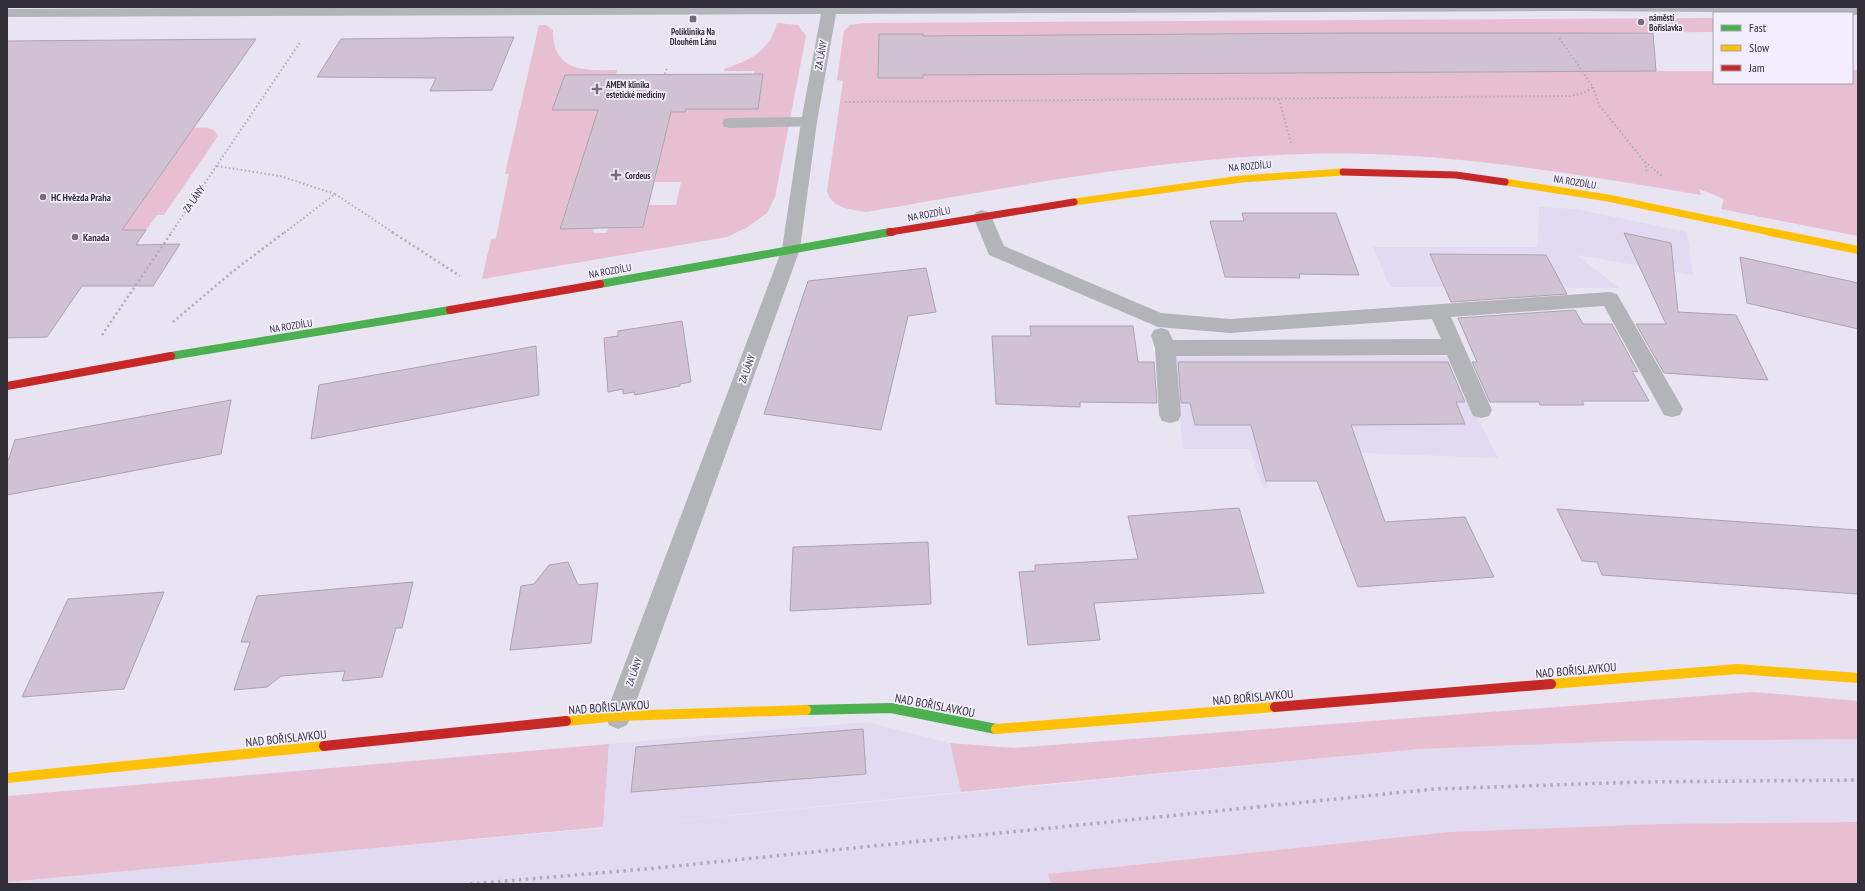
<svg xmlns="http://www.w3.org/2000/svg" width="1865" height="891" font-family="'PT Sans Narrow',sans-serif">
<rect width="100%" height="100%" fill="#e9e4f2"/>
<!-- built -->
<path fill="#e2daf1" d="M 1539,207 L 1576,209 L 1687,232 L 1693,275 L 1577,255 L 1619,288 L 1390,287 L 1373,247 L 1538,247 Z
M 1173,353 L 1448,357 L 1498,458 L 1361,453 L 1283,481 L 1266,481 L 1268,488 L 1262,487 L 1250,449 L 1183,449 Z
M 867,722 L 950,743 L 961,792 L 623,826 L 1420,749 L 1622,741 L 1858,739 L 1858,822 L 1658,824 L 1450,832 L 1048,874 L 1051,884 L 7,884 L 7,881 L 603,828 L 609,744 Z"/>
<!-- green -->
<path fill="#e7bfd0" fill-rule="evenodd" d="M 1714,18 L 1714,32 L 1581,33 L 1608,71 L 1714,71 L 1714,83 L 1852,83 L 1852,70 L 1858,70 L 1858,236 L 1721,209 L 1724,199 L 1699,189 L 1701,195 C 1570,173 1440,150 1306,154 C 1158,158 1012,187 866,212 C 850,209 832,209 827,191 L 843,81 L 837,80 L 844,31 L 850,25 L 864,23 ZM 880,34 L 923,34 L 923,78 L 878,78 Z
M 777,23 L 798,25 L 806,36 L 775,197 L 767,213 L 746,228 L 727,237 L 482,279 L 491,239 L 496,238 L 509,174 L 505,174 L 539,25 L 546,25 L 553,30 C 552,72 585,71 617,70 L 616,75 L 565,75 L 553,110 L 625,110 L 612,122 L 594,123 L 560,228 L 594,228 L 593,233 L 607,233 L 608,228 L 643,227 L 649,205 L 676,205 L 681,182 L 655,182 L 668,122 L 648,112 L 685,112 L 686,109 L 758,109 L 763,74 L 754,74 L 754,71 L 724,71 L 724,69 C 750,60 769,52 777,23 Z
M 194,128 C 203,127 214,126 218,136 L 164,215 L 157,215 L 146,230 L 122,230 Z
M 1754,692 L 1858,701 L 1858,739 L 1622,741 L 1420,749 L 961,792 L 950,743 L 1014,748 Z
M 609,744 L 603,827 L 7,882 L 7,796 Z
M 1858,822 L 1858,884 L 1051,884 L 1048,874 L 1450,832 L 1658,824 Z"/>
<!-- building -->
<path fill="#d0c2d3" stroke="#aaa4ad" d="M 1348,33 L 1653,33 L 1656,71 L 923,75 L 923,78 L 878,78 L 879,34 L 923,34 L 923,36 Z
M 514,37 L 492,90 L 430,91 L 436,78 L 317,77 L 341,39 Z
M 256,39 L 122,230 L 146,230 L 136,245 L 180,244 L 153,286 L 82,286 L 47,337 L 7,338 L 7,41 Z
M 763,74 L 758,109 L 686,109 L 685,112 L 671,112 L 643,227 L 560,229 L 598,110 L 552,110 L 565,75 Z
M 1242,213 L 1336,213 L 1359,275 L 1299,274 L 1300,278 L 1225,277 L 1210,221 L 1244,221 Z
M 1624,233 L 1671,243 L 1678,312 L 1736,315 L 1768,380 L 1664,373 L 1636,324 L 1666,324 Z
M 1430,254 L 1546,255 L 1567,294 L 1451,302 Z
M 1740,257 L 1858,283 L 1858,329 L 1747,303 Z
M 926,268 L 936,312 L 908,316 L 881,430 L 764,414 L 808,281 Z
M 1575,310 L 1583,324 L 1612,324 L 1638,372 L 1632,371 L 1649,401 L 1582,401 L 1584,405 L 1540,405 L 1539,402 L 1490,402 L 1472,362 L 1477,362 L 1458,318 Z
M 682,321 L 691,382 L 680,384 L 680,386 L 635,395 L 634,392 L 623,394 L 623,389 L 608,392 L 604,338 L 618,336 L 618,331 Z
M 1030,326 L 1133,326 L 1138,362 L 1154,362 L 1157,403 L 1080,402 L 1080,407 L 996,404 L 992,336 L 1031,336 Z
M 536,346 L 539,395 L 311,439 L 319,385 Z
M 1178,362 L 1448,362 L 1465,402 L 1456,402 L 1465,424 L 1351,425 L 1385,522 L 1465,517 L 1494,577 L 1358,587 L 1317,481 L 1266,481 L 1251,425 L 1195,425 L 1190,403 L 1181,403 Z
M 231,400 L 221,454 L 7,495 L 7,464 L 15,440 Z
M 1239,508 L 1264,593 L 1094,603 L 1100,640 L 1028,645 L 1019,572 L 1035,571 L 1035,565 L 1138,559 L 1128,516 Z
M 1557,509 L 1858,530 L 1858,594 L 1602,575 L 1597,562 L 1582,561 Z
M 928,542 L 931,604 L 790,611 L 793,547 Z
M 568,562 L 578,585 L 598,583 L 591,643 L 510,650 L 521,586 L 534,584 L 549,565 Z
M 413,582 L 402,628 L 396,628 L 382,677 L 342,681 L 345,671 L 281,676 L 267,687 L 234,690 L 250,642 L 241,642 L 257,596 Z
M 164,592 L 124,689 L 22,697 L 68,599 Z
M 863,729 L 866,774 L 631,792 L 636,747 Z"/>
<g fill="none" stroke-linecap="round" stroke-linejoin="round">
<!-- path-far1 -->
<path stroke="#aeadb2" stroke-width="2" stroke-dasharray="1.5 2.5" stroke-linecap="butt" d="M 665,74 L 667,67
M 1593,87 L 1599,105 L 1644,161 L 1663,177
M 1279,99 L 1291,143
M 845,102 L 1570,96 L 1584,93 L 1593,87 L 1558,36
M 1645,162 L 1647,174
M 217,166 L 280,176 L 335,194 L 284,233
M 335,194 L 394,233
M 171,233 L 301,41"/>
<!-- path -->
<path stroke="#aeadb2" stroke-width="2.5" stroke-dasharray="2 3" stroke-linecap="butt" d="M 392,232 L 460,276
M 173,322 L 232,272 L 285,232
M 102,335 L 172,232"/>
<!-- lane -->
<path fill="#b3b4b8" fill-rule="evenodd" d="M 809,117 L 815,118 L 817,122 L 815,126 L 730,128 L 724,127 L 722,123 L 724,119 L 730,118 Z
M 982,210 L 988,212 L 991,216 L 1004,246 L 1161,313 L 1230,319 L 1610,292 L 1617,294 L 1683,409 L 1680,415 L 1672,417 L 1664,415 L 1604,306 L 1451,317 L 1492,410 L 1489,416 L 1481,418 L 1473,416 L 1447,355 L 1176,356 L 1181,415 L 1178,421 L 1170,423 L 1162,421 L 1159,415 L 1155,348 L 1151,335 L 1154,330 L 1161,328 L 1168,330 L 1173,340 L 1441,339 L 1432,319 L 1230,333 L 1158,327 L 989,255 L 973,216 L 976,212 Z"/>
<!-- street -->
<path fill="#b3b4b8" fill-rule="evenodd" d="M 404,7 L 1858,7 L 1858,15 L 1852,15 L 1852,13 L 1568,11 L 836,14 L 817,122 L 800,249 L 631,716 L 627,725 L 618,729 L 609,725 L 605,716 L 782,249 L 801,122 L 821,14 L 7,17 L 7,9 Z"/>
<!-- fast-far2 -->
<path stroke="#4caf50" stroke-width="7" d="M 886,233 L 890,232"/>
<!-- fast-far1 -->
<path stroke="#4caf50" stroke-width="8" d="M 600,284 L 890,232
M 171,356 L 450,310"/>
<!-- fast -->
<path stroke="#4caf50" stroke-width="10" d="M 806,710 L 891,708 L 996,729"/>
<!-- slow-far2 -->
<path stroke="#ffc107" stroke-width="7" d="M 1505,182 L 1608,198 L 1775,233
M 1074,202 L 1241,179 L 1343,172"/>
<!-- slow-far1 -->
<path stroke="#ffc107" stroke-width="8" d="M 1770,232 L 1858,250"/>
<!-- slow -->
<path stroke="#ffc107" stroke-width="10" d="M 1551,684 L 1738,669 L 1858,678
M 566,721 L 618,716 L 806,710
M 996,729 L 1275,707
M 7,778 L 324,746"/>
<!-- jam-far2 -->
<path stroke="#c62828" stroke-width="7" d="M 1343,172 L 1456,175 L 1505,182
M 890,232 L 1074,202"/>
<!-- jam-far1 -->
<path stroke="#c62828" stroke-width="8" d="M 890,232 L 892,232
M 450,310 L 600,284
M 7,386 L 171,356"/>
<!-- jam -->
<path stroke="#c62828" stroke-width="10" d="M 1275,707 L 1551,684
M 324,746 L 566,721"/>
<!-- rail -->
<path stroke="#adacb3" stroke-width="3.5" stroke-dasharray="2.5 4.5" stroke-linecap="butt" d="M 470,884 L 646,869 L 1434,789 L 1640,782 L 1858,780"/>
</g>
<!-- markers -->
<g fill="#736e7a" stroke="#f3eefd" stroke-width="1.5">
<rect x="689" y="15" width="8" height="8" rx="2"/>
<circle cx="1641" cy="22" r="4"/>
<path d="M595 83h4v4h4v4h-4v4h-4v-4h-4v-4h4z"/>
<path d="M614 169h4v4h4v4h-4v4h-4v-4h-4v-4h4z"/>
<circle cx="43" cy="197" r="4"/>
<circle cx="75" cy="237" r="4"/>
</g>
<g text-anchor="middle" dominant-baseline="central" stroke-width="3.5" stroke-linejoin="round" paint-order="stroke">
<!-- far-poi labels -->
<g font-size="9" font-weight="bold" fill="#332f39" stroke="#f3eefd" text-anchor="start">
<text x="1649" y="17">náměstí<tspan x="1649" dy="10">Bořislavka</tspan></text>
<text x="693" y="31" text-anchor="middle">Poliklinika Na<tspan x="693" dy="10">Dlouhém Lánu</tspan></text>
<text x="606" y="84">AMEM klinika<tspan x="606" dy="10">estetické medicíny</tspan></text>
<text x="625" y="175">Cordeus</text>
</g>
<!-- street labels -->
<g font-size="10" fill="#332f39" stroke="#f3eefd">
<text transform="translate(821 55) rotate(-80)">ZA LÁNY</text>
<text transform="translate(1250 166) rotate(-5)">NA ROZDÍLU</text>
<text transform="translate(1575 182) rotate(9)">NA ROZDÍLU</text>
<text transform="translate(194 199) rotate(-55)">ZA LÁNY</text>
<text transform="translate(929 214) rotate(-10)">NA ROZDÍLU</text>
<text transform="translate(610 271) rotate(-10)">NA ROZDÍLU</text>
<text transform="translate(291 326) rotate(-9)">NA ROZDÍLU</text>
<text transform="translate(747 369) rotate(-70)">ZA LÁNY</text>
<text transform="translate(634 672) rotate(-70)">ZA LÁNY</text>
</g>
<!-- poi labels -->
<g font-size="10" font-weight="bold" fill="#332f39" stroke="#f3eefd" text-anchor="start">
<text x="51" y="197">HC Hvězda Praha</text>
<text x="83" y="237">Kanada</text>
</g>
<!-- near-street labels -->
<g font-size="12" fill="#332f39" stroke="#f3eefd">
<text transform="translate(1576 670) rotate(-5)">NAD BOŘISLAVKOU</text>
<text transform="translate(1253 697) rotate(-5)">NAD BOŘISLAVKOU</text>
<text transform="translate(935 705) rotate(11)">NAD BOŘISLAVKOU</text>
<text transform="translate(609 707) rotate(-4)">NAD BOŘISLAVKOU</text>
<text transform="translate(286 738) rotate(-6)">NAD BOŘISLAVKOU</text>
</g>
</g>
<!-- border -->
<rect width="1865" height="891" fill="none" stroke="#332f39" stroke-width="16"/>
<!-- legend -->
<rect x="1713" y="12" width="140" height="72" fill="#f3eefd" stroke="#a6a2af"/>
<rect x="1721" y="25" width="20" height="6" fill="#4caf50" stroke="#a6a2af"/>
<text x="1749" y="32" font-size="12" fill="#332f39">Fast</text>
<rect x="1721" y="45" width="20" height="6" fill="#ffc107" stroke="#a6a2af"/>
<text x="1749" y="52" font-size="12" fill="#332f39">Slow</text>
<rect x="1721" y="65" width="20" height="6" fill="#c62828" stroke="#a6a2af"/>
<text x="1749" y="72" font-size="12" fill="#332f39">Jam</text>
</svg>
